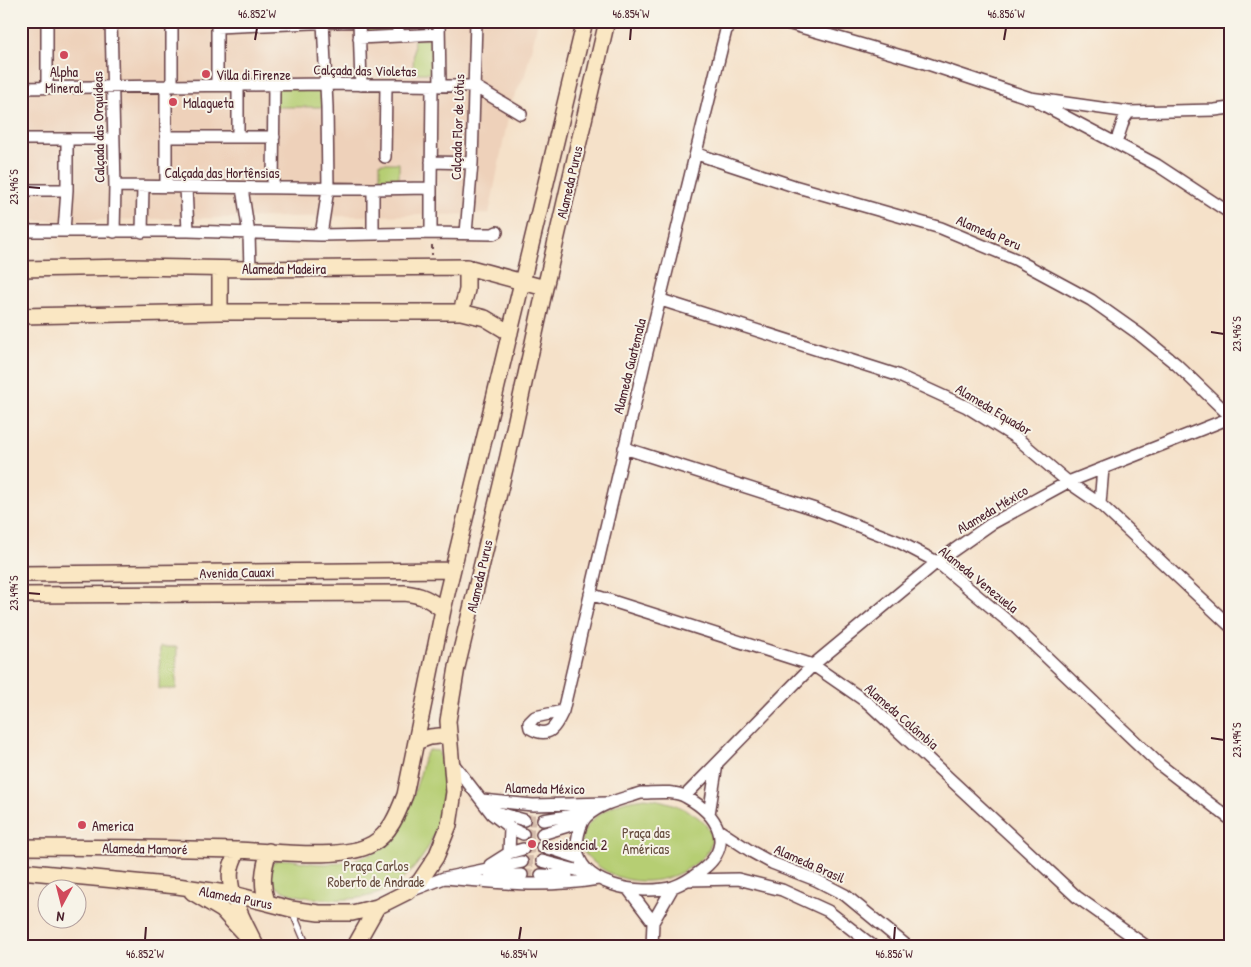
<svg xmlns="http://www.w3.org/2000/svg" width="1251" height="967" font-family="'Patrick Hand',sans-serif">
<rect width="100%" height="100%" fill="#f7f3e8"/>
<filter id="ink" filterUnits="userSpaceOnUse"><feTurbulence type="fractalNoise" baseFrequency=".02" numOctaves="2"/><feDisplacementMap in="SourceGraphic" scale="10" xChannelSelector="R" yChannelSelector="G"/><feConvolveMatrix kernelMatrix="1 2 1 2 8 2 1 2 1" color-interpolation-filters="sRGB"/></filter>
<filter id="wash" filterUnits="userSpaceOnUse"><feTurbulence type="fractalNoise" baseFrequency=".0096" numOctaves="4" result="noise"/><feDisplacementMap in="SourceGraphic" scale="20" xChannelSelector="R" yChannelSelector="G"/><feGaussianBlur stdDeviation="1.12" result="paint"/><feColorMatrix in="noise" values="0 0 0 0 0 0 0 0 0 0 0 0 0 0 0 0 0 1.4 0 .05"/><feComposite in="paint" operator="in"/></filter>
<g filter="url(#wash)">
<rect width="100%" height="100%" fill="#f5e1c9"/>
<!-- built -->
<path fill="#eed1ba" d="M 21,21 L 538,21 L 525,75 L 511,103 L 489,214 L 21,221 Z"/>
<!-- green -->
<path fill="#b6ce73" stroke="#80764f" d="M 368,21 L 393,21 L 394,31 L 368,32 Z
M 414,39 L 434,39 L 433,73 L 413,73 Z
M 326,84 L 327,107 L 274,107 L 274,85 Z
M 380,163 L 399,163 L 399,187 L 380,187 Z
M 160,647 L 177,647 L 176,689 L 159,689 Z
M 429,750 L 439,751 C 450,804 437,860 388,889 C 369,900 335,901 313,898 C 298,896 278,893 269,879 L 272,863 C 285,856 295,861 309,863 C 334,866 357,862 379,850 C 382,848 387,846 389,844 C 404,830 415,790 421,771 C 423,762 423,757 429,750 Z
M 645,798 C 683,801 745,833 689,868 C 661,886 623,886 597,865 C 592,861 586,856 583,851 C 573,827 607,806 626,801 C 632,800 639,799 645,798 Z"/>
</g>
<g filter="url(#ink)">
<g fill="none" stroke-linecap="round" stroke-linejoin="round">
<!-- street-tunnel -->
<path stroke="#d3baa9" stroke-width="11" stroke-dasharray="11 5.5" stroke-linecap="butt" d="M 524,820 L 543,820
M 523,834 L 542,834
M 523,849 L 542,847
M 522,862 L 542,861
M 522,875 L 541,875"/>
<!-- lane casing -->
<g stroke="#643c43" stroke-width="8">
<path id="lane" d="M 292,911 L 307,946"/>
</g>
<!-- street casing -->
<g stroke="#643c43" stroke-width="14">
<path id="street" d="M 111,21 L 115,186 L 114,232
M 172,21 L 172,86
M 398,21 L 398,36
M 439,21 L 440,86
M 780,21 L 922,62 L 1030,98 L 1129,112 L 1215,110 L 1230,108
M 217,27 L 359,21 L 361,85
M 359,38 L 439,34
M 217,85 L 217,21
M 166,86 L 166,186
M 21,88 L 326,84 L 474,86 L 521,114
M 47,88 L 47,21
M 1038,102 L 1157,165 L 1230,213
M 166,137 L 274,137
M 238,137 L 238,85
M 21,139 L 113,139
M 1116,143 L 1124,119 L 1129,112
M 697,154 L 794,186 L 941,228 L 1015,259 L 1091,300 L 1139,334 L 1176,364 L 1230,416
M 385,157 L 386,86
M 431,162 L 472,163
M 115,186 L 373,189 L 427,188 L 431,186 L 432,86
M 431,186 L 431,233
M 186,187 L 188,231
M 273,187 L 274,85
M 242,188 L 249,234 L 250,269
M 373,189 L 373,234
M 21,190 L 67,190
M 21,231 L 188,231 L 321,235 L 431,233 L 493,234 L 497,232
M 64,231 L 67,190 L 67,140
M 142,232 L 143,187
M 466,233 L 472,163 L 476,21
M 321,235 L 328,189 L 327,107 L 323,21
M 661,300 L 897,375 L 967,407 L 1018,439 L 1068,482 L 1100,504 L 1230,626
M 624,448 L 815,509 L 899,542 L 937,562 L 1016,628 L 1160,765 L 1230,819
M 1100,504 L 1103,468
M 590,594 L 813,665 L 868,703 L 1077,897 L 1146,946
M 563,711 L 535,717 L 529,723 L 530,728 C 550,740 556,726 563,711 L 646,356 L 726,30 L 735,21
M 452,762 L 492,814 L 510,828 L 523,834
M 641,793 C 654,793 674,790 686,797 C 717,814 736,844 702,870 C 693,877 684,883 673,887 C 641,896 574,886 577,842 C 578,835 581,822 586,817 C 601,803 622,799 641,793 Z
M 685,796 L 813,665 L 937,562 L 991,524 L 1068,482 L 1230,418
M 482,800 L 533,805 L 607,803
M 492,811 L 524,820
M 709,814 L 717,764
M 543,820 L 592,812
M 720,831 L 752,852 L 772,863 L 816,880 L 845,895 L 907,946
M 542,834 L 571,825 L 585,818
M 542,847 L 552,849 L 579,858
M 509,853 L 510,828
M 542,861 L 591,874
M 490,865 L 509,853 L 523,849
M 490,875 L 522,875
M 541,875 L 567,876
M 444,878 C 496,883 547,888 598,879
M 688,880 L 738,879 L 782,890 L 828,911 L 873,946
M 628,889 L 653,922
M 413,890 L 444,878 L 522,862
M 652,946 L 653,922 L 673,887"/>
</g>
<!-- secondary casing -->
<g stroke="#643c43" stroke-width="18">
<path id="secondary" d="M 21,269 L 132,267 L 250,269 L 467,267 L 545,288
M 220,269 L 220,312
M 461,312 L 467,290 L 467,267
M 21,316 L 220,312 L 461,312 L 485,318 L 510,333
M 21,574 L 452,570
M 21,595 L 404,593 C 422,595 429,599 443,610
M 416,742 L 430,737 L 449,735
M 21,847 C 93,847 165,848 237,850 C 271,851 343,861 372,844 C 390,834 398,813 405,795 L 443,610 L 585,21
M 238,850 C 235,856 232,862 231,868 C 226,892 246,925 256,946
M 21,871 L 177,886 L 233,894 L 291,909 L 319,913 L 352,913 L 377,907 L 407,892 L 420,881 L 436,857 L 449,825 L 454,792 L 448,721 L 457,667 L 508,456 L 545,288 L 607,21
M 192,892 L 222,910 L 245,935
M 267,902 C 261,884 263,869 269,851
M 355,946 L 377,907"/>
</g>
<!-- path -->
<path stroke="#643c43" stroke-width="2" stroke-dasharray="4 4" stroke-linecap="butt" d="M 432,245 L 432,255"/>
<!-- lane -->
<use href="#lane" stroke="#fff" stroke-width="5.5"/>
<!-- street -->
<use href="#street" stroke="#fff" stroke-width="11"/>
<!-- secondary -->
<use href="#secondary" stroke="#fae7c3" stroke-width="15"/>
</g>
</g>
<!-- ticks -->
<path fill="none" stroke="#4a1f2b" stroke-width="2" d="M 255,40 L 257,28M 630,40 L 631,28M 1004,40 L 1006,28M 28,187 L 40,188M 1211,332 L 1224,334M 28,593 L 40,594M 1211,738 L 1224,740M 145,940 L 146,927M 519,940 L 521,927M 894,940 L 895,927"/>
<!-- markers -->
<g fill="#d1495b" stroke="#f7f3e8" stroke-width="2">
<circle cx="64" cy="55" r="5"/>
<circle cx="206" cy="74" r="5"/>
<circle cx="173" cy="102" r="5"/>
<circle cx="82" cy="825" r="5"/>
<circle cx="532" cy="844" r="5"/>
</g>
<g text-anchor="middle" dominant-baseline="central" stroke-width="4" stroke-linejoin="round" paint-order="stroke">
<!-- street labels -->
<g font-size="14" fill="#4a1f2b" stroke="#f7f3e8">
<text transform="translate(365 70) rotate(1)">Calçada das Violetas</text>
<text transform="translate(98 127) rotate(-91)">Calçada das Orquídeas</text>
<text transform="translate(457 127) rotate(-88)">Calçada Flor de Lótus</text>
<text x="222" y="172">Calçada das Hortênsias</text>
<text transform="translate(569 182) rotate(-77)">Alameda Purus</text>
<text transform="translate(989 232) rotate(23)">Alameda Peru</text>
<text x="284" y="268">Alameda Madeira</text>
<text transform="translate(629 366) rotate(-76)">Alameda Guatemala</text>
<text transform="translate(994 409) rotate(31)">Alameda Equador</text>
<text transform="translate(992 509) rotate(-31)">Alameda México</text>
<text transform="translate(237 572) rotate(-1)">Avenida Cauaxi</text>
<text transform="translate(479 576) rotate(-77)">Alameda Purus</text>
<text transform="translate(979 579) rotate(39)">Alameda Venezuela</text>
<text transform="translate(902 716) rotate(41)">Alameda Colômbia</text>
<text transform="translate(545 788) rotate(1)">Alameda México</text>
<text transform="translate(145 848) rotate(1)">Alameda Mamoré</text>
<text transform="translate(810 863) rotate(24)">Alameda Brasil</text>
<text transform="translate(236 897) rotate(11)">Alameda Purus</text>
</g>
<!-- poi labels -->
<g font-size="14" fill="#4a1f2b" stroke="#f7f3e8" text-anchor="start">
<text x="64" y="71" text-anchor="middle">Alpha<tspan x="64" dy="16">Mineral</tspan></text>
<text x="216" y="74">Villa di Firenze</text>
<text x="183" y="102">Malagueta</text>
<text x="92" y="825">America</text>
<text x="542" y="844">Residencial 2</text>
</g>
<!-- park labels -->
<g font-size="14" fill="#654b3d" stroke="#f7f3e8">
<text x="646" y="832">Praça das<tspan x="646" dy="16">Américas</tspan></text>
<text x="376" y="865">Praça Carlos<tspan x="376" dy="16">Roberto de Andrade</tspan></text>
</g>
</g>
<!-- margin -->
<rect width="1251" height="967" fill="none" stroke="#f7f3e8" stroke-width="55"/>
<!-- north arrow -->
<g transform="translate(62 904) rotate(187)"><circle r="24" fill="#f7f3e8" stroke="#b29e9c"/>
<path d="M0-4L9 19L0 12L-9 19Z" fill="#d1495b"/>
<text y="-8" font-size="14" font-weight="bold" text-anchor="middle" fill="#4a1f2b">N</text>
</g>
<rect x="28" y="28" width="1196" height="912" fill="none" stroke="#4a1f2b" stroke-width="2"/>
<g font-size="12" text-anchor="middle" fill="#4a1f2b">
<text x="257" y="18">46.852°W</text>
<text x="631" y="18">46.854°W</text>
<text x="1006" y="18">46.856°W</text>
<text transform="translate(14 187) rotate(-90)" y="4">23.496°S</text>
<text transform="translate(1237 334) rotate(-90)" y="4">23.496°S</text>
<text transform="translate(14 593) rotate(-90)" y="4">23.494°S</text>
<text transform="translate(1237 740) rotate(-90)" y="4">23.494°S</text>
<text x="145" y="958">46.852°W</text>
<text x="519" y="958">46.854°W</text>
<text x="894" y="958">46.856°W</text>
</g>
</svg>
